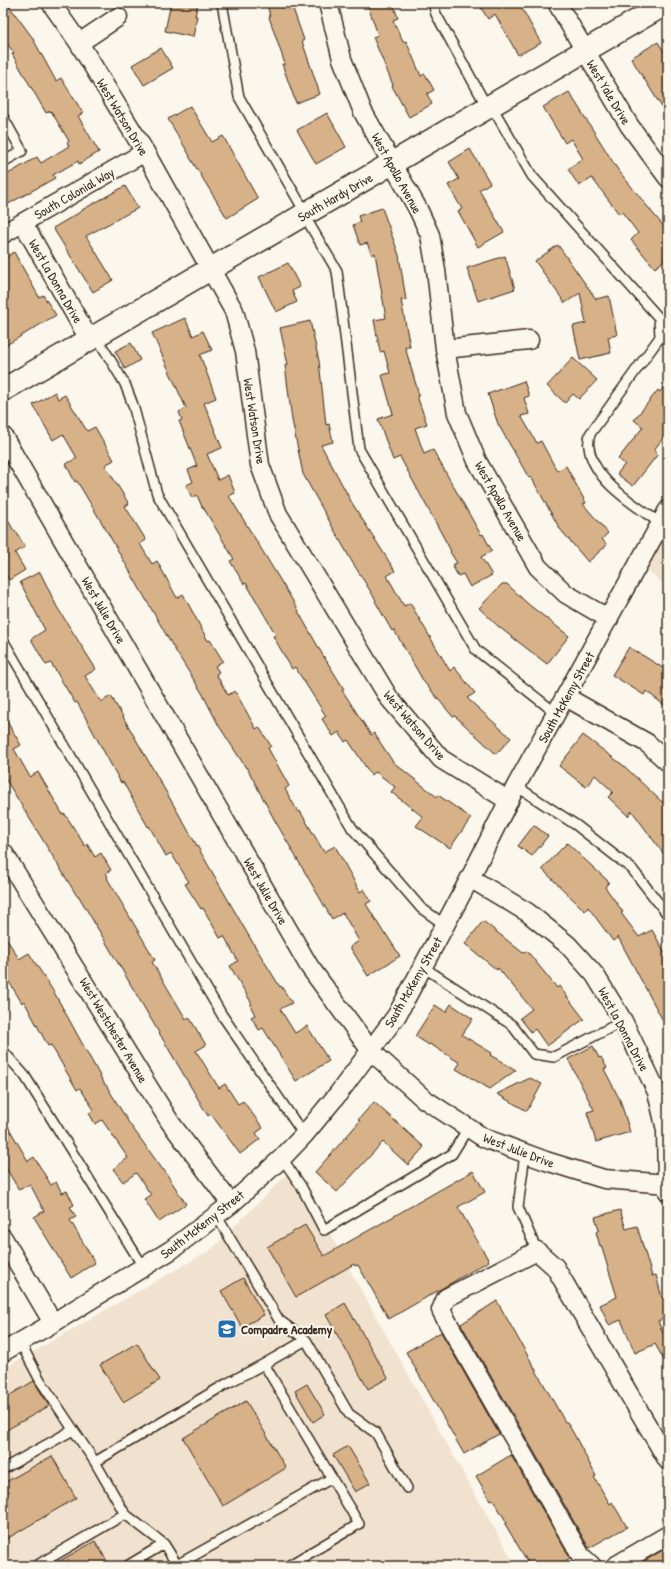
<svg xmlns="http://www.w3.org/2000/svg" width="671" height="1569" font-family="'Patrick Hand',sans-serif">
<rect width="100%" height="100%" fill="#fbf7ec"/>
<filter id="ink" filterUnits="userSpaceOnUse"><feTurbulence type="fractalNoise" baseFrequency=".025" numOctaves="2"/><feDisplacementMap in="SourceGraphic" scale="8" xChannelSelector="R" yChannelSelector="G"/><feConvolveMatrix kernelMatrix="1 2 1 2 8 2 1 2 1" color-interpolation-filters="sRGB"/></filter>
<g filter="url(#ink)">
<!-- built -->
<path fill="#f0e2ce" d="M 668,510 L 668,588 L 639,563 Z
M 293,1168 L 480,1503 L 516,1566 L 3,1566 L 3,1369 L 212,1249 Z"/>
<!-- building -->
<path fill="#d7b188" stroke="#3b2a1e" d="M 3,3 L 7,3 L 32,37 L 56,81 L 61,78 L 83,113 L 78,116 L 99,152 L 79,164 L 78,161 L 53,175 L 55,178 L 3,207 L 3,177 L 37,157 L 41,163 L 69,146 L 67,143 L 69,141 L 51,111 L 46,113 L 12,54 L 14,53 L 3,38 Z
M 171,3 L 198,3 L 195,16 L 197,16 L 193,37 L 165,31 Z
M 267,3 L 291,3 L 304,40 L 302,41 L 320,94 L 296,103 L 282,64 L 285,64 L 269,17 L 270,17 Z
M 367,3 L 393,3 L 398,18 L 393,20 L 403,42 L 406,41 L 421,76 L 425,74 L 434,90 L 427,94 L 432,104 L 409,117 L 392,86 L 393,85 L 373,37 L 378,35 Z
M 478,3 L 519,3 L 541,43 L 518,55 L 495,14 L 488,19 Z
M 658,42 L 668,58 L 668,117 L 631,58 Z
M 161,48 L 173,68 L 144,85 L 132,65 Z
M 569,92 L 618,170 L 668,232 L 668,257 L 655,268 L 631,240 L 638,233 L 622,212 L 619,214 L 592,178 L 579,186 L 568,169 L 583,159 L 571,139 L 565,143 L 543,107 Z
M 190,106 L 212,142 L 223,136 L 258,199 L 227,218 L 189,156 L 190,156 L 168,119 Z
M 327,113 L 346,147 L 316,164 L 297,130 Z
M 470,149 L 490,183 L 479,190 L 504,232 L 478,247 L 458,211 L 462,209 L 448,185 L 459,179 L 449,162 Z
M 125,186 L 138,208 L 86,236 L 113,280 L 93,292 L 53,228 L 82,211 L 82,210 Z
M 382,208 L 399,255 L 406,300 L 401,300 L 410,347 L 405,347 L 419,395 L 417,396 L 427,424 L 415,428 L 424,454 L 433,450 L 481,535 L 483,534 L 492,551 L 481,557 L 492,575 L 470,587 L 463,574 L 458,576 L 452,565 L 457,563 L 450,552 L 451,551 L 400,457 L 393,460 L 378,419 L 393,414 L 382,375 L 390,373 L 384,351 L 380,352 L 374,320 L 386,318 L 375,253 L 372,255 L 367,243 L 360,245 L 353,225 L 360,222 L 358,216 Z
M 558,245 L 596,299 L 609,296 L 617,335 L 608,337 L 611,353 L 580,360 L 573,326 L 586,323 L 580,293 L 565,303 L 535,261 Z
M 14,252 L 39,297 L 43,295 L 56,315 L 3,347 L 3,259 Z
M 505,256 L 515,289 L 478,301 L 467,268 Z
M 288,263 L 300,287 L 292,291 L 297,302 L 276,312 L 259,277 Z
M 185,318 L 193,336 L 203,331 L 212,350 L 200,355 L 216,398 L 204,403 L 222,448 L 207,454 L 218,480 L 228,475 L 235,493 L 229,496 L 299,611 L 298,611 L 321,652 L 344,689 L 342,690 L 371,735 L 374,733 L 393,762 L 437,797 L 438,795 L 471,818 L 450,848 L 416,826 L 423,817 L 391,792 L 395,787 L 376,772 L 371,775 L 348,740 L 345,742 L 339,732 L 333,736 L 322,719 L 326,716 L 295,667 L 292,669 L 273,636 L 276,635 L 246,583 L 244,584 L 230,561 L 234,559 L 203,507 L 202,507 L 197,495 L 192,498 L 186,485 L 193,482 L 188,470 L 197,466 L 179,421 L 182,420 L 179,412 L 186,408 L 152,333 Z
M 310,321 L 319,361 L 326,425 L 329,424 L 333,442 L 321,445 L 352,503 L 395,571 L 387,576 L 404,606 L 410,603 L 450,671 L 454,667 L 475,693 L 467,698 L 511,738 L 496,754 L 455,716 L 453,717 L 424,682 L 394,630 L 392,631 L 375,601 L 376,600 L 351,560 L 303,474 L 292,420 L 285,365 L 288,365 L 280,328 Z
M 131,343 L 140,360 L 125,369 L 115,351 Z
M 573,358 L 597,380 L 579,399 L 573,394 L 565,403 L 547,386 Z
M 668,380 L 668,431 L 654,450 L 658,454 L 633,486 L 617,474 L 625,464 L 618,459 L 643,427 L 634,420 L 658,390 L 660,392 Z
M 524,381 L 529,396 L 524,398 L 529,414 L 521,416 L 537,443 L 541,441 L 557,471 L 566,466 L 586,503 L 583,504 L 608,533 L 602,539 L 607,545 L 588,562 L 560,529 L 531,477 L 529,478 L 498,424 L 488,394 Z
M 55,392 L 58,399 L 65,395 L 87,431 L 95,427 L 114,460 L 105,465 L 129,504 L 125,506 L 146,540 L 140,544 L 152,564 L 157,561 L 177,598 L 183,594 L 208,641 L 210,640 L 223,661 L 215,666 L 219,672 L 216,674 L 228,695 L 235,691 L 256,729 L 259,727 L 271,746 L 268,748 L 289,786 L 285,789 L 298,812 L 300,811 L 324,852 L 335,846 L 360,892 L 364,889 L 371,901 L 366,904 L 385,935 L 386,934 L 400,956 L 368,976 L 350,947 L 359,941 L 343,913 L 332,919 L 274,819 L 247,768 L 246,768 L 219,726 L 202,693 L 172,645 L 105,528 L 77,481 L 75,482 L 66,464 L 77,458 L 63,434 L 53,440 L 33,405 Z
M 3,511 L 14,531 L 15,530 L 25,547 L 15,553 L 25,570 L 9,580 L 3,570 Z
M 40,572 L 57,607 L 96,669 L 85,676 L 101,702 L 111,696 L 250,938 L 280,987 L 281,986 L 292,1003 L 280,1009 L 295,1033 L 307,1026 L 329,1061 L 296,1081 L 263,1028 L 259,1030 L 251,1017 L 255,1015 L 250,1005 L 252,1004 L 230,966 L 238,961 L 224,936 L 220,938 L 203,908 L 201,909 L 185,884 L 189,882 L 171,853 L 166,856 L 149,826 L 148,827 L 123,782 L 121,783 L 77,702 L 75,703 L 51,663 L 46,665 L 31,639 L 45,630 L 20,582 Z
M 502,584 L 507,584 L 528,604 L 569,636 L 547,664 L 499,627 L 479,608 Z
M 629,647 L 668,671 L 668,708 L 646,691 L 644,695 L 612,675 Z
M 3,715 L 21,745 L 14,749 L 30,777 L 38,772 L 63,815 L 65,814 L 85,846 L 87,844 L 95,857 L 101,853 L 111,870 L 106,873 L 108,877 L 107,878 L 155,960 L 152,962 L 186,1019 L 189,1017 L 206,1045 L 196,1051 L 219,1088 L 225,1084 L 238,1104 L 243,1101 L 263,1128 L 256,1133 L 260,1139 L 240,1154 L 211,1114 L 208,1116 L 78,895 L 77,896 L 3,775 Z
M 583,735 L 624,766 L 662,802 L 668,797 L 668,860 L 632,811 L 628,816 L 608,797 L 613,792 L 595,775 L 586,787 L 559,766 Z
M 534,825 L 548,836 L 532,856 L 518,846 Z
M 567,843 L 609,882 L 605,887 L 623,912 L 621,913 L 639,937 L 652,930 L 668,958 L 668,1030 L 618,937 L 613,941 L 588,907 L 585,911 L 542,869 Z
M 483,921 L 523,953 L 527,951 L 557,988 L 559,986 L 584,1019 L 547,1046 L 535,1029 L 531,1032 L 520,1018 L 532,1009 L 498,968 L 497,970 L 465,944 Z
M 3,933 L 19,959 L 29,953 L 55,994 L 105,1085 L 106,1085 L 129,1123 L 163,1170 L 164,1170 L 186,1204 L 159,1222 L 144,1199 L 151,1195 L 136,1173 L 123,1182 L 113,1169 L 128,1158 L 102,1120 L 95,1124 L 89,1113 L 94,1110 L 80,1088 L 77,1090 L 51,1045 L 48,1046 L 24,1001 L 22,1003 L 3,972 Z
M 451,1004 L 473,1019 L 462,1035 L 492,1053 L 490,1055 L 516,1070 L 490,1089 L 456,1069 L 460,1063 L 430,1044 L 429,1045 L 415,1036 L 435,1005 L 446,1012 Z
M 593,1046 L 599,1058 L 601,1057 L 607,1068 L 604,1069 L 620,1100 L 630,1132 L 596,1142 L 587,1112 L 594,1110 L 568,1059 Z
M 530,1078 L 542,1084 L 527,1111 L 497,1094 Z
M 374,1102 L 424,1147 L 408,1165 L 383,1142 L 337,1192 L 315,1172 L 360,1121 L 358,1120 Z
M 3,1118 L 28,1161 L 34,1157 L 51,1185 L 56,1182 L 62,1193 L 67,1191 L 74,1205 L 70,1207 L 76,1217 L 70,1220 L 95,1263 L 71,1278 L 34,1217 L 44,1211 L 30,1184 L 19,1190 L 3,1163 Z
M 473,1171 L 485,1192 L 458,1207 L 489,1261 L 389,1319 L 358,1265 L 355,1266 L 354,1264 L 296,1297 L 267,1247 L 305,1225 L 324,1256 Z
M 620,1210 L 626,1229 L 637,1226 L 652,1276 L 656,1275 L 662,1298 L 664,1297 L 668,1307 L 668,1317 L 658,1321 L 668,1346 L 668,1367 L 655,1344 L 635,1353 L 621,1320 L 609,1325 L 600,1305 L 617,1297 L 601,1245 L 600,1246 L 596,1232 L 599,1230 L 595,1217 Z
M 243,1278 L 264,1315 L 242,1327 L 221,1291 Z
M 497,1301 L 565,1422 L 567,1422 L 575,1436 L 596,1476 L 594,1477 L 610,1504 L 612,1502 L 627,1527 L 589,1548 L 461,1324 Z
M 345,1303 L 388,1378 L 368,1389 L 326,1315 Z
M 441,1332 L 499,1434 L 464,1454 L 406,1352 Z
M 137,1343 L 160,1380 L 123,1402 L 100,1365 Z
M 34,1381 L 49,1406 L 3,1432 L 3,1399 Z
M 307,1384 L 325,1414 L 313,1422 L 295,1391 Z
M 246,1401 L 286,1468 L 223,1506 L 183,1438 Z
M 348,1446 L 370,1483 L 355,1492 L 333,1455 Z
M 511,1455 L 570,1558 L 557,1566 L 530,1566 L 505,1524 L 507,1523 L 493,1499 L 490,1500 L 476,1476 Z
M 52,1456 L 76,1498 L 3,1541 L 3,1495 L 9,1492 L 4,1483 Z
M 95,1541 L 110,1566 L 51,1566 Z
M 668,1547 L 668,1566 L 636,1566 Z"/>
<g fill="none" stroke-linecap="round" stroke-linejoin="round">
<!-- service casing -->
<g stroke="#3b2a1e" stroke-width="12">
<path id="service" d="M 222,3 L 239,97 L 306,214
M 433,3 L 436,14 L 487,107
M 491,105 L 532,176 L 659,318 L 660,337 L 590,434 C 589,438 588,443 589,447 C 593,481 635,505 660,523
M 3,117 L 22,151 L 3,162
M 304,215 L 337,271 L 359,449 L 476,650 L 557,714
M 96,336 L 125,384 L 133,405 L 157,494 L 352,828 L 421,908 L 445,925
M 3,640 L 222,1015 L 304,1135
M 516,786 L 576,825 L 632,869 L 668,915
M 423,967 L 512,1025 L 534,1054 L 554,1057 L 623,1021
M 3,1051 L 25,1076 L 144,1268
M 525,1154 L 518,1207 L 537,1251
M 282,1158 L 301,1186 L 324,1230 L 452,1154 L 468,1128
M 216,1215 L 279,1320 L 306,1340 L 264,1364 L 359,1524 L 288,1566
M 306,1340 L 349,1414 L 376,1433 L 407,1488
M 20,1342 L 40,1380 L 95,1462
M 3,1469 L 73,1430
M 125,1514 L 164,1544 L 177,1565 L 332,1478
M 36,1566 L 125,1514 L 95,1462 L 226,1384 L 264,1364
M 127,1566 L 164,1544"/>
</g>
<!-- minor casing -->
<g stroke="#3b2a1e" stroke-width="21">
<path id="minor" d="M 51,3 L 79,43 L 145,152 L 234,311 L 245,351 L 260,465 L 278,514 L 389,698 L 441,759 L 509,801
M 328,3 L 342,59 L 363,112 L 418,209 L 430,235 L 436,270 L 445,349 L 457,413 L 477,461 L 538,567 L 566,594 L 609,619
M 557,3 L 629,125 L 668,178
M 79,43 L 118,17
M 23,223 L 89,339
M 3,234 L 145,152
M 445,349 L 529,340
M 3,436 L 309,966 L 371,1051 L 424,1099 L 484,1138 L 546,1161 L 604,1179 L 668,1184
M 566,697 L 647,743 L 668,762
M 3,852 L 170,1122 L 231,1204
M 470,878 L 527,912 L 568,945 L 595,975 L 623,1021 L 657,1092 L 666,1130 L 667,1184 L 668,1192
M 3,1238 L 53,1323
M 3,1352 L 53,1323 L 171,1250 L 231,1204 L 282,1158 L 304,1135 L 338,1094 L 397,1015 L 470,878 L 516,786 L 668,510
M 592,1566 L 581,1556 L 448,1323 L 441,1310 L 446,1298 L 537,1251 L 555,1267 L 668,1461
M 615,1566 L 668,1535"/>
</g>
<!-- tertiary casing -->
<g stroke="#3b2a1e" stroke-width="25">
<path id="tertiary" d="M 3,390 L 667,3"/>
</g>
<!-- service -->
<use href="#service" stroke="#fbf7ec" stroke-width="9"/>
<!-- minor -->
<use href="#minor" stroke="#fbf7ec" stroke-width="18"/>
<!-- tertiary -->
<use href="#tertiary" stroke="#fbf7ec" stroke-width="22"/>
</g>
</g>
<!-- icons -->
<defs>
<g id="school-square" transform="scale(1)"><rect x="-9" y="-9" width="18" height="18" rx="4" fill="#1f6fb2" stroke="#fbf7ec"/><path d="M0-5L7-2L0 1L-7-2ZM-4 1L0 2.5L4 1V4Q0 6-4 4Z" fill="#fff"/></g>
</defs>
<g fill-rule="evenodd">
<use href="#school-square" x="227" y="1329"/>
</g>
<g text-anchor="middle" dominant-baseline="central" stroke-width="4" stroke-linejoin="round" paint-order="stroke">
<!-- street labels -->
<g font-size="13" fill="#3b2a1e" stroke="#fbf7ec">
<text transform="translate(609 92) rotate(59)">West Yale Drive</text>
<text transform="translate(123 117) rotate(59)">West Watson Drive</text>
<text transform="translate(397 173) rotate(61)">West Apollo Avenue</text>
<text transform="translate(74 193) rotate(-30)">South Colonial Way</text>
<text transform="translate(335 197) rotate(-30)">South Hardy Drive</text>
<text transform="translate(56 281) rotate(60)">West La Donna Drive</text>
<text transform="translate(255 421) rotate(81)">West Watson Drive</text>
<text transform="translate(501 501) rotate(60)">West Apollo Avenue</text>
<text transform="translate(104 610) rotate(60)">West Julie Drive</text>
<text transform="translate(566 697) rotate(-61)">South McKemy Street</text>
<text transform="translate(415 725) rotate(49)">West Watson Drive</text>
<text transform="translate(266 891) rotate(60)">West Julie Drive</text>
<text transform="translate(413 982) rotate(-60)">South McKemy Street</text>
<text transform="translate(624 1029) rotate(62)">West la Donna Drive</text>
<text transform="translate(114 1030) rotate(59)">West Westchester Avenue</text>
<text transform="translate(519 1150) rotate(21)">West Julie Drive</text>
<text transform="translate(202 1224) rotate(-38)">South McKemy Street</text>
</g>
<!-- poi labels -->
<g font-size="13" font-weight="bold" fill="#3b2a1e" stroke="#fbf7ec" text-anchor="start">
<text x="241" y="1329">Compadre Academy</text>
</g>
</g>
<!-- margin -->
<rect width="671" height="1569" fill="none" stroke="#fbf7ec" stroke-width="16"/>
<rect x="8" y="8" width="655" height="1553" fill="none" stroke="#3b2a1e" stroke-width="1.5" filter="url(#ink)"/>
</svg>
